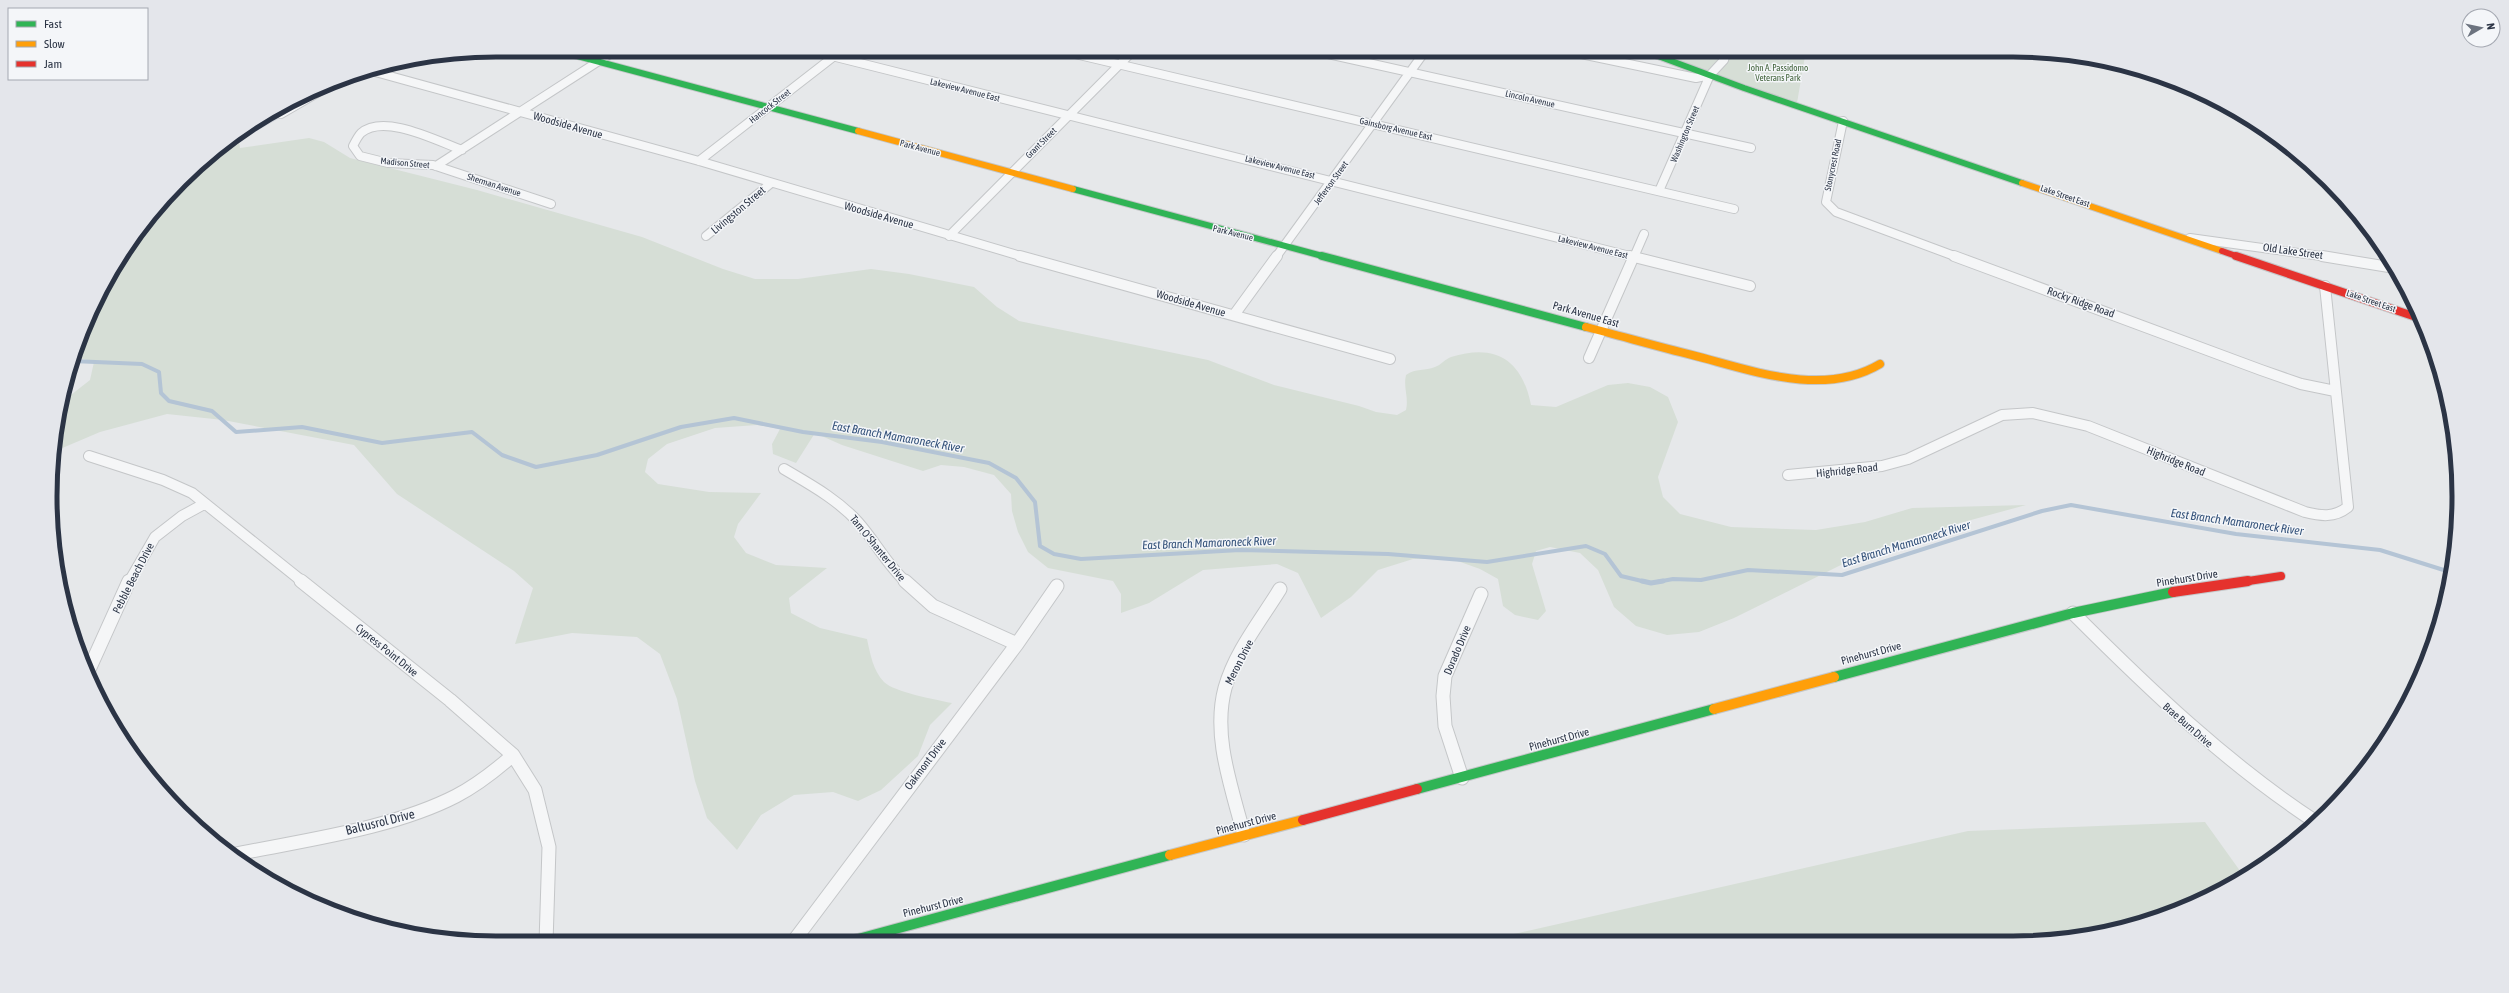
<svg xmlns="http://www.w3.org/2000/svg" width="2509" height="993" font-family="'Asap Condensed',sans-serif">
<rect width="100%" height="100%" fill="#e6e8ea"/>
<!-- built -->
<path fill="#d4d7dd" d="M 284,105 L 274,111 L 285,115 L 239,141 L 233,139 L 273,110 Z"/>
<!-- green -->
<path fill="#d6ded6" d="M 1651,50 L 1806,50 L 1797,103 Z
M 309,138 L 324,142 L 350,158 L 477,190 L 642,237 L 723,269 L 755,279 L 798,279 L 871,269 L 909,274 L 974,287 L 997,307 L 1019,321 L 1208,360 L 1274,385 L 1359,406 L 1376,412 L 1397,415 L 1406,410 C 1409,397 1403,388 1406,375 C 1416,368 1425,371 1435,367 C 1441,365 1445,359 1451,357 C 1496,343 1522,360 1531,405 L 1556,407 L 1608,385 L 1628,383 L 1650,387 L 1668,397 L 1678,422 L 1658,477 L 1663,497 L 1680,514 L 1731,527 L 1816,530 L 1865,522 L 1912,508 L 2026,505 L 1960,523 L 1859,556 L 1734,618 L 1699,632 L 1667,635 L 1636,626 L 1614,607 L 1598,570 L 1580,553 L 1550,547 L 1536,551 L 1532,564 L 1546,611 L 1538,620 L 1515,615 L 1503,606 L 1498,579 L 1480,569 L 1452,559 L 1413,559 L 1378,570 L 1351,597 L 1321,618 L 1298,573 L 1277,564 L 1203,570 L 1149,603 L 1121,613 L 1121,594 L 1113,581 L 1048,568 L 1028,552 L 1018,532 L 1012,511 L 1011,494 L 994,475 L 964,467 L 941,465 L 923,471 L 842,445 L 815,433 L 796,463 L 773,454 L 772,444 L 780,429 L 757,425 L 715,428 L 667,444 L 648,459 L 645,472 L 658,484 L 709,492 L 761,493 L 738,524 L 734,537 L 746,553 L 776,565 L 827,568 L 789,598 L 791,613 L 820,628 L 867,639 C 870,653 873,671 884,682 C 894,692 937,700 952,703 L 930,725 L 918,756 L 881,790 L 858,801 L 833,792 L 794,795 L 761,815 L 737,850 L 707,818 L 695,781 L 677,699 L 660,654 L 637,637 L 572,633 L 515,644 L 533,588 L 514,571 L 397,494 L 354,445 L 223,420 L 167,414 L 100,432 L 53,452 L 62,402 L 90,380 L 94,362 L 73,356 L 74,353 C 86,327 95,297 110,273 C 143,220 182,175 233,139 L 239,141 L 240,148 Z
M 2205,822 L 2243,875 L 2210,897 L 2128,928 L 2071,939 L 1483,941 L 1968,831 Z"/>
<g fill="none" stroke-linecap="round" stroke-linejoin="round">
<!-- stream-far1 -->
<path stroke="#b4c4d5" stroke-width="4" d="M 72,361 L 142,364 L 159,372 L 161,393 L 169,401 L 212,411 L 236,432 L 302,427 L 382,443 L 472,432 L 502,455 L 536,467 L 597,455 L 681,427 L 734,418 L 803,432 L 882,442 L 989,463 L 1016,478 L 1035,502 L 1040,546 L 1054,554 L 1081,559 L 1240,550 L 1388,554 L 1487,562 L 1586,546 L 1605,554 L 1621,576 L 1646,582
M 1657,582 L 1673,579 L 1701,580 L 1748,570 L 1842,575 L 2042,511 L 2071,505 L 2236,534 L 2380,550 L 2450,572"/>
<!-- stream -->
<path stroke="#b4c4d5" stroke-width="5" d="M 1642,581 L 1651,583 L 1663,581"/>
<!-- street-far2 casing -->
<g stroke="#c4c6c8" stroke-width="10">
<path id="street-far2" d="M 808,50 L 1634,257
M 1058,50 L 1734,209
M 1310,50 L 1751,148
M 1562,50 L 1696,78 L 1710,75
M 368,70 L 699,161 L 1024,257
M 281,114 L 345,77
M 1843,121 L 1826,202 L 1836,212 L 1957,257
M 462,150 C 437,141 384,113 361,133 C 358,136 355,142 353,146 L 360,156 L 388,163 L 433,165 L 551,204
M 699,161 L 842,50
M 436,166 L 616,50
M 1659,191 L 1710,75 L 1724,60 L 1727,50
M 706,236 L 770,184
M 949,236 L 1134,50
M 2190,238 L 2328,257
M 1276,257 L 1426,50
M 1634,257 L 1644,234"/>
</g>
<!-- street-far1 casing -->
<g stroke="#c4c6c8" stroke-width="12">
<path id="street-far1" d="M 1020,256 L 1390,359
M 1630,256 L 1750,286
M 1954,256 L 2261,370 L 2301,384 L 2335,391
M 2322,256 L 2395,268
M 1234,315 L 1277,256
M 1589,358 L 1634,256
M 89,456 L 163,480 L 192,493 L 303,582
M 784,469 C 811,485 837,499 858,522 C 875,541 887,565 906,582
M 1788,475 L 1882,466 L 1908,459 L 2002,415 L 2033,413 L 2088,426 L 2305,512 C 2321,516 2334,518 2348,507 L 2325,286
M 129,582 L 155,537 L 182,516 L 204,504"/>
</g>
<!-- street casing -->
<g stroke="#c4c6c8" stroke-width="15">
<path id="street" d="M 301,581 L 450,700 L 513,755 L 535,790 L 549,847 L 546,943
M 905,581 L 933,606 L 1017,644
M 2073,613 C 2149,689 2226,763 2316,822
M 87,674 L 129,581
M 1462,778 L 1445,726 L 1443,696 L 1445,676 L 1481,594
M 1244,835 C 1232,788 1212,736 1225,688 C 1235,652 1261,620 1280,589
M 232,855 C 303,840 392,829 456,796 C 477,785 495,771 513,755
M 793,942 L 1017,644 L 1057,586"/>
</g>
<!-- fast-far2 casing -->
<g stroke="#c4c6c8" stroke-width="8">
<path id="fast-far2" d="M 555,50 L 858,131
M 1642,50 L 1744,88 L 2022,183
M 1073,189 L 1326,257"/>
</g>
<!-- fast-far1 casing -->
<g stroke="#c4c6c8" stroke-width="10">
<path id="fast-far1" d="M 1322,256 L 1586,327"/>
</g>
<!-- fast casing -->
<g stroke="#c4c6c8" stroke-width="12">
<path id="fast" d="M 1834,677 L 2073,613 L 2173,592
M 1417,789 L 1714,709
M 847,942 L 1170,855"/>
</g>
<!-- slow-far2 casing -->
<g stroke="#c4c6c8" stroke-width="8">
<path id="slow-far2" d="M 858,131 L 1073,189
M 2022,183 L 2222,251"/>
</g>
<!-- slow-far1 casing -->
<g stroke="#c4c6c8" stroke-width="10">
<path id="slow-far1" d="M 1586,327 C 1621,336 1656,346 1692,355 C 1751,370 1823,398 1880,364"/>
</g>
<!-- slow casing -->
<g stroke="#c4c6c8" stroke-width="12">
<path id="slow" d="M 1714,709 L 1834,677
M 1170,855 L 1303,820"/>
</g>
<!-- jam-far2 casing -->
<g stroke="#c4c6c8" stroke-width="8">
<path id="jam-far2" d="M 2222,251 L 2239,257"/>
</g>
<!-- jam-far1 casing -->
<g stroke="#c4c6c8" stroke-width="10">
<path id="jam-far1" d="M 2236,256 L 2419,318
M 2242,582 L 2281,576"/>
</g>
<!-- jam casing -->
<g stroke="#c4c6c8" stroke-width="12">
<path id="jam" d="M 2173,592 L 2248,581
M 1303,820 L 1417,789"/>
</g>
<!-- street-far2 -->
<use href="#street-far2" stroke="#f5f6f7" stroke-width="8"/>
<!-- street-far1 -->
<use href="#street-far1" stroke="#f5f6f7" stroke-width="10"/>
<!-- street -->
<use href="#street" stroke="#f5f6f7" stroke-width="13"/>
<!-- fast-far2 -->
<use href="#fast-far2" stroke="#30b455" stroke-width="6"/>
<!-- fast-far1 -->
<use href="#fast-far1" stroke="#30b455" stroke-width="8"/>
<!-- fast -->
<use href="#fast" stroke="#30b455" stroke-width="10"/>
<!-- slow-far2 -->
<use href="#slow-far2" stroke="#ff9f0a" stroke-width="6"/>
<!-- slow-far1 -->
<use href="#slow-far1" stroke="#ff9f0a" stroke-width="8"/>
<!-- slow -->
<use href="#slow" stroke="#ff9f0a" stroke-width="10"/>
<!-- jam-far2 -->
<use href="#jam-far2" stroke="#e5322d" stroke-width="6"/>
<!-- jam-far1 -->
<use href="#jam-far1" stroke="#e5322d" stroke-width="8"/>
<!-- jam -->
<use href="#jam" stroke="#e5322d" stroke-width="10"/>
</g>
<g text-anchor="middle" dominant-baseline="central" stroke-width="3" stroke-linejoin="round" paint-order="stroke">
<!-- far-park labels -->
<g font-size="9" fill="#3f6138" stroke="#f4f6f9">
<text x="1778" y="68">John A. Passidomo<tspan x="1778" dy="10">Veterans Park</tspan></text>
</g>
<!-- far-street labels -->
<g font-size="9" fill="#2b3445" stroke="#f4f6f9">
<text transform="translate(965 90) rotate(14)">Lakeview Avenue East</text>
<text transform="translate(1530 99) rotate(13)">Lincoln Avenue</text>
<text transform="translate(770 106) rotate(-38)">Hancock Street</text>
<text transform="translate(1396 129) rotate(13)">Gainsborg Avenue East</text>
<text transform="translate(1685 134) rotate(-67)">Washington Street</text>
<text transform="translate(1041 143) rotate(-45)">Grant Street</text>
<text transform="translate(920 148) rotate(15)">Park Avenue</text>
<text transform="translate(405 163) rotate(5)">Madison Street</text>
<text transform="translate(1833 165) rotate(-78)">Stonycrest Road</text>
<text transform="translate(1280 167) rotate(14)">Lakeview Avenue East</text>
<text transform="translate(1331 183) rotate(-54)">Jefferson Street</text>
<text transform="translate(494 185) rotate(18)">Sherman Avenue</text>
<text transform="translate(2065 196) rotate(19)">Lake Street East</text>
<text transform="translate(1233 233) rotate(14)">Park Avenue</text>
<text transform="translate(1593 247) rotate(14)">Lakeview Avenue East</text>
<text transform="translate(2371 301) rotate(19)">Lake Street East</text>
</g>
<!-- street labels -->
<g font-size="11" fill="#2b3445" stroke="#f4f6f9">
<text transform="translate(568 125) rotate(16)">Woodside Avenue</text>
<text transform="translate(738 210) rotate(-40)">Livingston Street</text>
<text transform="translate(879 215) rotate(16)">Woodside Avenue</text>
<text transform="translate(2293 251) rotate(8)">Old Lake Street</text>
<text transform="translate(2081 302) rotate(20)">Rocky Ridge Road</text>
<text transform="translate(1191 303) rotate(16)">Woodside Avenue</text>
<text transform="translate(1586 314) rotate(16)">Park Avenue East</text>
<text transform="translate(2176 461) rotate(22)">Highridge Road</text>
<text transform="translate(1847 470) rotate(-6)">Highridge Road</text>
<text transform="translate(878 548) rotate(51)">Tam O'Shanter Drive</text>
<text transform="translate(133 578) rotate(-63)">Pebble Beach Drive</text>
<text transform="translate(2187 578) rotate(-9)">Pinehurst Drive</text>
<text transform="translate(387 650) rotate(39)">Cypress Point Drive</text>
<text transform="translate(1457 650) rotate(-67)">Dorado Drive</text>
<text transform="translate(1871 653) rotate(-15)">Pinehurst Drive</text>
<text transform="translate(1239 662) rotate(-63)">Meron Drive</text>
<text transform="translate(2188 725) rotate(41)">Brae Burn Drive</text>
<text transform="translate(1559 739) rotate(-15)">Pinehurst Drive</text>
<text transform="translate(925 764) rotate(-53)">Oakmont Drive</text>
<text transform="translate(1246 823) rotate(-15)">Pinehurst Drive</text>
<text transform="translate(933 906) rotate(-14)">Pinehurst Drive</text>
</g>
<!-- water labels -->
<g font-size="12" font-style="italic" fill="#34527a" stroke="#f4f6f9">
<text transform="translate(898 437) rotate(10)">East Branch Mamaroneck River</text>
<text transform="translate(2237 522) rotate(8)">East Branch Mamaroneck River</text>
<text transform="translate(1209 543) rotate(-2)">East Branch Mamaroneck River</text>
<text transform="translate(1906 544) rotate(-17)">East Branch Mamaroneck River</text>
</g>
<!-- near-street labels -->
<g font-size="13" fill="#2b3445" stroke="#f4f6f9">
<text transform="translate(380 822) rotate(-14)">Baltusrol Drive</text>
</g>
</g>
<!-- crop -->
<path d="M0 0H2509V993H0ZM496 57H2013A439 439 0 0 1 2452 496V497A439 439 0 0 1 2013 936H496A439 439 0 0 1 57 497V496A439 439 0 0 1 496 57Z" fill="#e4e6eb" fill-rule="evenodd"/>
<path fill="none" stroke="#2b3445" stroke-width="5" d="M496 57H2013A439 439 0 0 1 2452 496V497A439 439 0 0 1 2013 936H496A439 439 0 0 1 57 497V496A439 439 0 0 1 496 57Z"/>
<!-- legend -->
<rect x="8" y="8" width="140" height="72" fill="#f4f6f9" stroke="#a4a8b1"/>
<rect x="16" y="21" width="20" height="6" fill="#30b455" stroke="#a4a8b1"/>
<text x="44" y="28" font-size="12" fill="#2b3445">Fast</text>
<rect x="16" y="41" width="20" height="6" fill="#ff9f0a" stroke="#a4a8b1"/>
<text x="44" y="48" font-size="12" fill="#2b3445">Slow</text>
<rect x="16" y="61" width="20" height="6" fill="#e5322d" stroke="#a4a8b1"/>
<text x="44" y="68" font-size="12" fill="#2b3445">Jam</text>
<!-- north arrow -->
<g transform="translate(2481 28) rotate(81)"><circle r="19" fill="#f4f6f9" stroke="#a4a8b1"/>
<path d="M0-3L7 15L0 10L-7 15Z" fill="#6c737f"/>
<text y="-6" font-size="11" font-weight="bold" text-anchor="middle" fill="#2b3445">N</text>
</g>
</svg>
